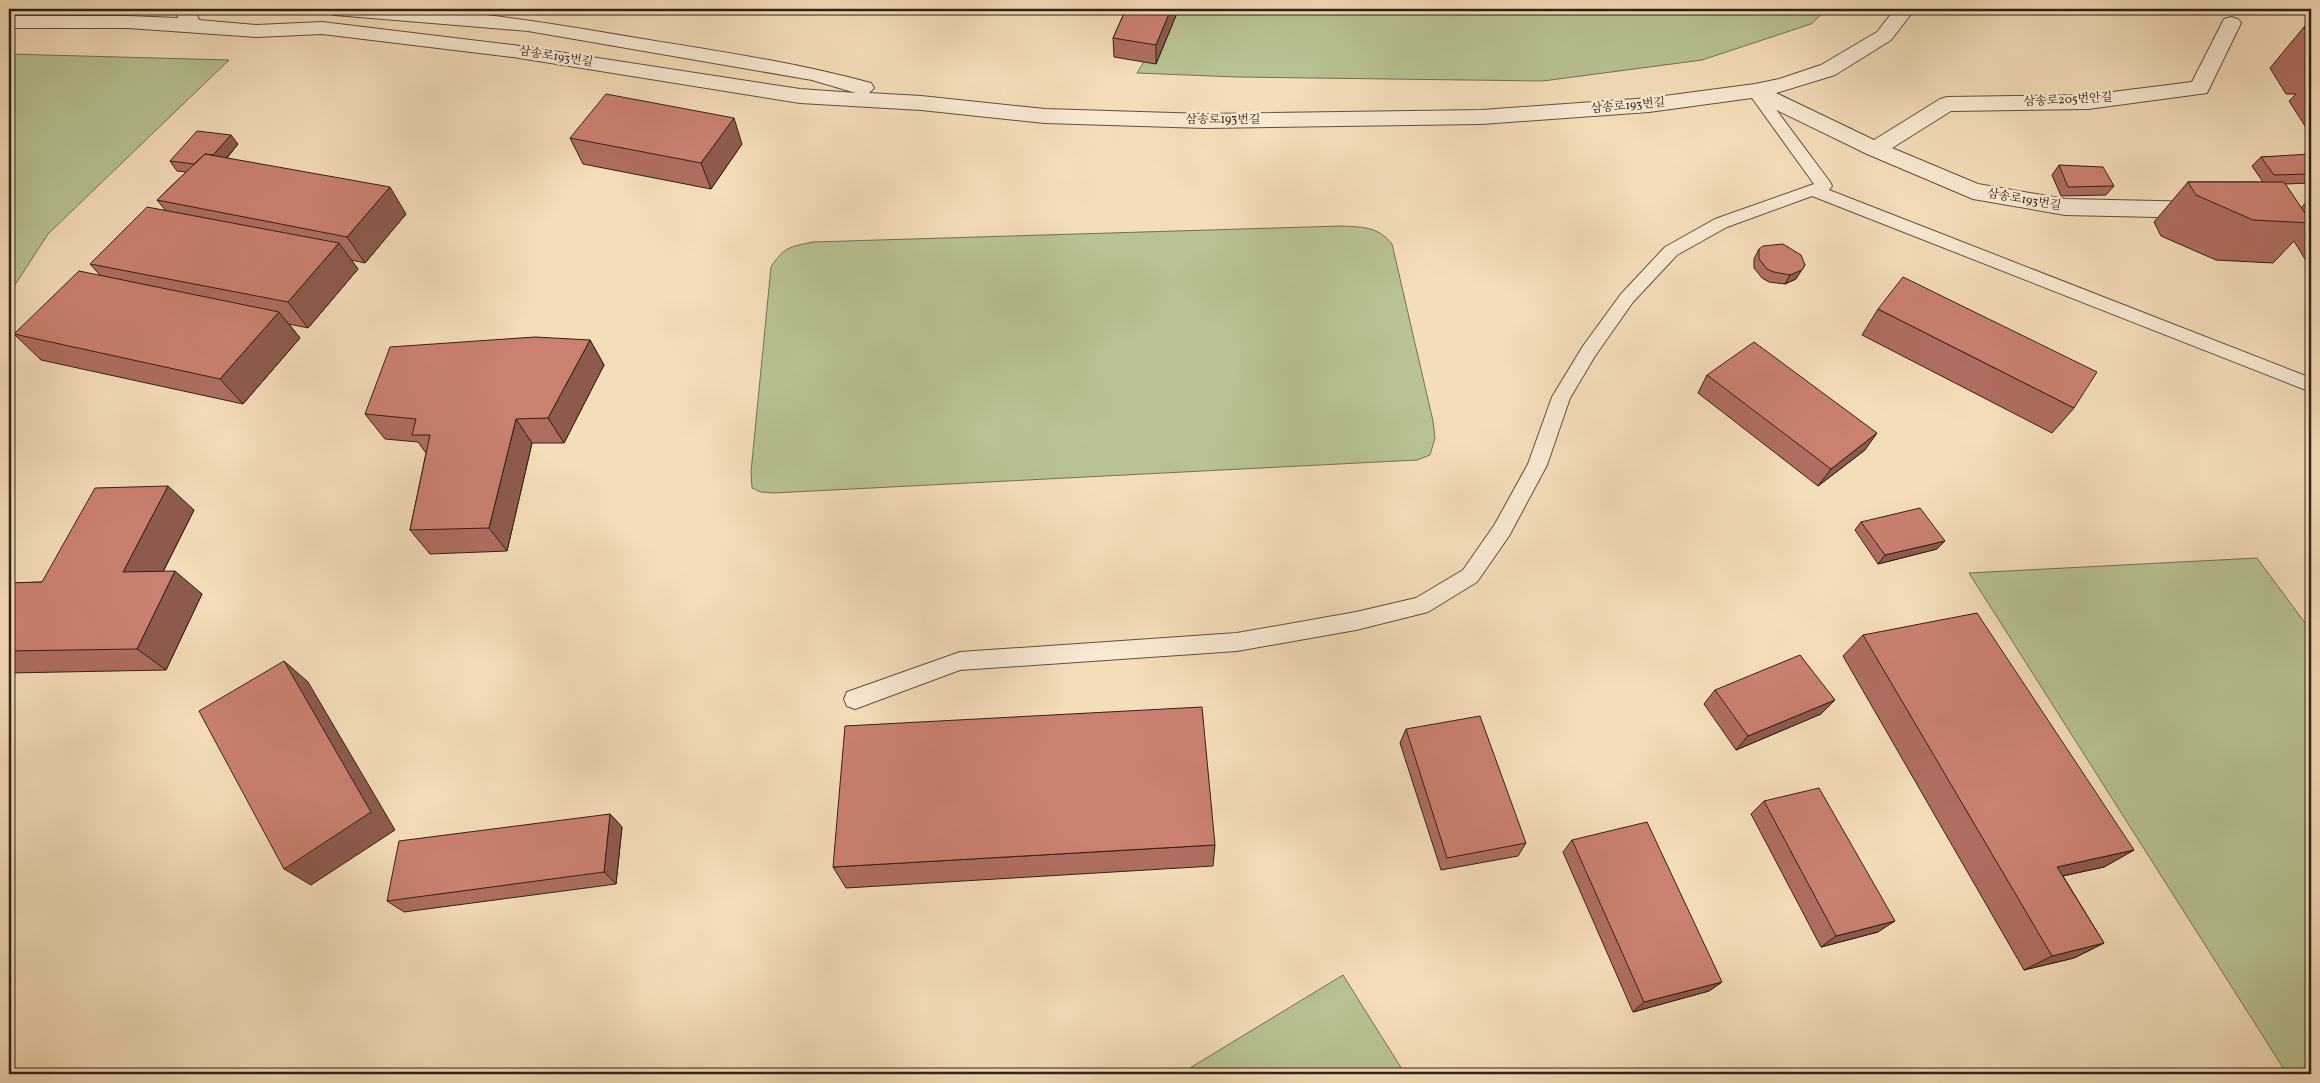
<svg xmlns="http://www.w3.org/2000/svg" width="2320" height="1083" font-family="Vollkorn,'Noto Serif KR',serif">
<rect width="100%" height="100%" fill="#f4ddb9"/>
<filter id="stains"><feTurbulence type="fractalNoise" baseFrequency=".004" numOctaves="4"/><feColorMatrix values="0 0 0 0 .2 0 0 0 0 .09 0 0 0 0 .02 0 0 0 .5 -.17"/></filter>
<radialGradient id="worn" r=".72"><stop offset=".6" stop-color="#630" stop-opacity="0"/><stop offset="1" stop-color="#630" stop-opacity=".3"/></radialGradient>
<!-- green -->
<path fill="#b8c292" stroke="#757154" d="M 1176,9 L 1827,9 L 1811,24 L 1702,60 L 1543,81 L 1236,77 L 1137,73 Z
M 9,54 L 229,60 L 48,234 L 9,294 Z
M 1341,226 C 1361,227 1378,226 1392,244 L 1433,421 L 1435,438 L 1430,455 L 1417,460 L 774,493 L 761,492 L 752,488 L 751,472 L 771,267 C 784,247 789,247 813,242 Z
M 2257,558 L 2311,631 L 2311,1074 L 2287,1074 L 1969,573 Z
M 1343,975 L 1405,1074 L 1180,1074 Z"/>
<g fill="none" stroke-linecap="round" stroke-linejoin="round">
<!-- lane casing -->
<g stroke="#624f3f" stroke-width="2">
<path id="lane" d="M 1755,86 L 1760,88 L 1830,182 L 1832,186 L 1829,190 L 2311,378 L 2311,392 L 1812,196 L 1727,227 L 1677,255 L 1633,302 L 1595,356 L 1570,398 L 1547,465 L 1509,536 L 1477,582 L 1428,612 L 1356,630 L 1237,651 L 960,670 L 855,709 L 847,706 L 844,699 L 847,692 L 960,652 L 1237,633 L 1356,612 L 1416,598 L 1463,570 L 1495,524 L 1528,464 L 1552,397 L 1583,346 L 1621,294 L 1665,247 L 1715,219 L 1814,184 L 1747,91 L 1750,88 Z"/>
</g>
<!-- street casing -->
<g stroke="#624f3f" stroke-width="2">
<path id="street" d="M 181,9 L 203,9 L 197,15 L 199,20 L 257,25 L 322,22 L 513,45 L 800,89 L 856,93 L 812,80 L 528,31 L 335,15 L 328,13 L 325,9 C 432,2 543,22 649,40 C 723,52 798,63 871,83 L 874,88 L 869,93 L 921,96 L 1045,109 L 1205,114 L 1482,110 L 1649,98 L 1755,84 L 1779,79 L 1821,65 L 1877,32 L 1895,9 L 1915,9 L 1891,40 L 1835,75 L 1776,93 L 1874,140 L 1940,99 L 1947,97 L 2088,95 L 2192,82 L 2224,19 L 2231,17 L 2238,19 L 2241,23 L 2207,93 L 2088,109 L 1951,111 L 1892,148 L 1978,184 L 2065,199 L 2203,202 L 2211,205 L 2214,210 L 2211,215 L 2203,218 L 2065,215 L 1973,199 L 1867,154 L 1752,98 L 1649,112 L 1482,124 L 1205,128 L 1045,123 L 921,110 L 800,103 L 513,57 L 322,34 L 257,37 L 128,28 L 9,28 L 9,16 L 128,16 L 178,18 L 177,14 Z"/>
</g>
<!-- lane -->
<use href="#lane" fill="#f8e9d2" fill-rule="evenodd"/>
<!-- street -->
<use href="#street" fill="#f8e9d2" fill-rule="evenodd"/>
</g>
<!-- wall -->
<path fill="#af6e60" stroke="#322016" d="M 1126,9 L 1177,9 L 1177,13 L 1156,64 L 1114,57 L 1113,38 Z
M 2304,27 L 2311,27 L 2311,129 L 2307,129 L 2289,101 L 2296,94 L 2286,94 L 2270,68 Z
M 570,138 L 742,144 L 711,189 L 583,164 Z
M 238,144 L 227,158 L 406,214 L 365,263 L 351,260 L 358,269 L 308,328 L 289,324 L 300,338 L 243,404 L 41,360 L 14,334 L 100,275 L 90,264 L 166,211 L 157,200 L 186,172 L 177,171 L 170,161 Z
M 2311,156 L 2311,183 L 2285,184 L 2301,208 L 2311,197 L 2311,264 L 2308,264 L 2294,241 L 2273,263 L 2216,260 L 2161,236 L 2154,222 L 2188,182 L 2263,182 L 2252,166 L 2261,157 Z
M 2059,165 L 2114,186 L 2106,195 L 2061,196 L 2052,175 Z
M 1759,249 L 1796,279 L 1785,284 L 1769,282 L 1762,278 L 1754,268 L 1754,259 Z
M 1878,309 L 2074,408 L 2052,433 L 1862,335 Z
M 590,340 L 604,365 L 564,443 L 532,443 L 507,551 L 430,554 L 410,530 L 426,453 L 418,442 L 385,439 L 365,414 Z
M 1707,375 L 1865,450 L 1818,486 L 1698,393 Z
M 194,510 L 163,572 L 202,594 L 166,670 L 9,673 L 9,583 L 42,582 Z
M 1861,522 L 1937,549 L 1878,564 L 1855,530 Z
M 1863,635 L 2134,850 L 2104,867 L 2063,876 L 2104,943 L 2074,958 L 2024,970 L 1843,656 Z
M 1715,690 L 1821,714 L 1736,750 L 1704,704 Z
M 1406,729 L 1526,843 L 1518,856 L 1441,870 L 1400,743 Z
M 1764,801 L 1878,932 L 1821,947 L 1751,814 Z
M 610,814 L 622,827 L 616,884 L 404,912 L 387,901 Z
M 1572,840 L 1722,982 L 1709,991 L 1633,1012 L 1563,852 Z
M 1215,845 L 1213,866 L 846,888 L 833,867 Z"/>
<!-- shaded-wall -->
<path fill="#8e5a4e" stroke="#322016" d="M 1171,9 L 1177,9 L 1177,13 L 1156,64 L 1156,45 Z
M 734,118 L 742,144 L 711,189 L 701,163 Z
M 231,135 L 238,144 L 212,175 L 204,165 Z
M 390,187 L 406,214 L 365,263 L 347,237 Z
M 339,243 L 358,269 L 308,328 L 288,302 Z
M 1805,265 L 1796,279 L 1785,284 L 1790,275 Z
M 279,312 L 300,338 L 243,404 L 220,379 Z
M 590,340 L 604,365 L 564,443 L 548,418 Z
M 516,419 L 532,443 L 507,551 L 489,528 Z
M 1877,433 L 1865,450 L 1818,486 L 1831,469 Z
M 168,486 L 194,510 L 151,595 L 123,572 Z
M 1945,541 L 1937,549 L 1878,564 L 1885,555 Z
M 175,571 L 202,594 L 166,670 L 137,649 Z
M 284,661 L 308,682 L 395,830 L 311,885 L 284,869 Z
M 1835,700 L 1821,714 L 1736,750 L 1748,736 Z
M 610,814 L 622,827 L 616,884 L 604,872 Z
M 2134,850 L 2104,867 L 2029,883 L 2057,867 Z
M 1895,921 L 1878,932 L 1821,947 L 1836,936 Z
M 2104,943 L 2074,958 L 2024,970 L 2052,956 Z
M 1722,982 L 1709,991 L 1633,1012 L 1644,1002 Z"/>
<!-- building -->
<path fill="#cb8070" stroke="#322016" d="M 1126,9 L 1171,9 L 1156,45 L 1113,38 Z
M 2304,27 L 2311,27 L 2311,38 Z
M 606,94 L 734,118 L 701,163 L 570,138 Z
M 197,131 L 231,135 L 213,155 L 205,154 L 194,164 L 170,161 Z
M 205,154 L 390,187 L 347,237 L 157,200 Z
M 2310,154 L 2311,156 L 2311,174 L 2274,175 L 2261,157 Z
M 2059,165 L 2103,167 L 2114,186 L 2068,187 Z
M 2188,182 L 2284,182 L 2311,222 L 2311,223 L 2253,220 L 2196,195 Z
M 147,207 L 339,243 L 288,302 L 90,264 Z
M 1783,244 L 1801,255 L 1805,265 L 1802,270 L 1790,275 L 1774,272 L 1767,269 L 1759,259 L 1759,249 L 1763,246 Z
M 79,271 L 279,312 L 220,379 L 14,334 Z
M 1903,277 L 2097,372 L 2074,408 L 1878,309 Z
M 535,337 L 590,340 L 548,418 L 516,419 L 489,528 L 410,530 L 430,435 L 412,435 L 416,419 L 365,414 L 390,347 Z
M 1754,342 L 1877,433 L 1831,469 L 1707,375 Z
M 168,486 L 123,572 L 175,571 L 137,649 L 9,651 L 9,583 L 42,582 L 95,488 Z
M 1920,508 L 1945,541 L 1885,555 L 1861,522 Z
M 1977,613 L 2134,850 L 2057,867 L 2104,943 L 2052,956 L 1863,635 Z
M 1800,655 L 1835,700 L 1748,736 L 1715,690 Z
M 284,661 L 371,812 L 284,869 L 199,711 Z
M 1202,707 L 1215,845 L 833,867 L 845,726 Z
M 1480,716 L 1526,843 L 1447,858 L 1406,729 Z
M 1819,788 L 1895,921 L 1836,936 L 1764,801 Z
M 610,814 L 604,872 L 387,901 L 399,841 Z
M 1647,822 L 1722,982 L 1644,1002 L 1572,840 Z"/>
<g text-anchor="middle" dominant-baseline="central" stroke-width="5" stroke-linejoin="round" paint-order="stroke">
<!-- far-street labels -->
<g font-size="12" fill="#322016" stroke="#f8e9d2">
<text transform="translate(556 57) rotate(9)">삼송로193번길</text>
<text transform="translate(2068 100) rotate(-3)">삼송로205번안길</text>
<text transform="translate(1628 106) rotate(-5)">삼송로193번길</text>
<text x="1223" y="120">삼송로193번길</text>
<text transform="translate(2024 200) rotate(10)">삼송로193번길</text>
</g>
</g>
<!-- margin -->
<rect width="2320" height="1083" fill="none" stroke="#f4ddb9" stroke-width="30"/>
<rect x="10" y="10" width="2300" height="1063" fill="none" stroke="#322016" stroke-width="2.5"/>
<rect x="15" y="15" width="2290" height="1053" fill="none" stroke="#322016"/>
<rect width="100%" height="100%" filter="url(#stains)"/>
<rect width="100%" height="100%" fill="url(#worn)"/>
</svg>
